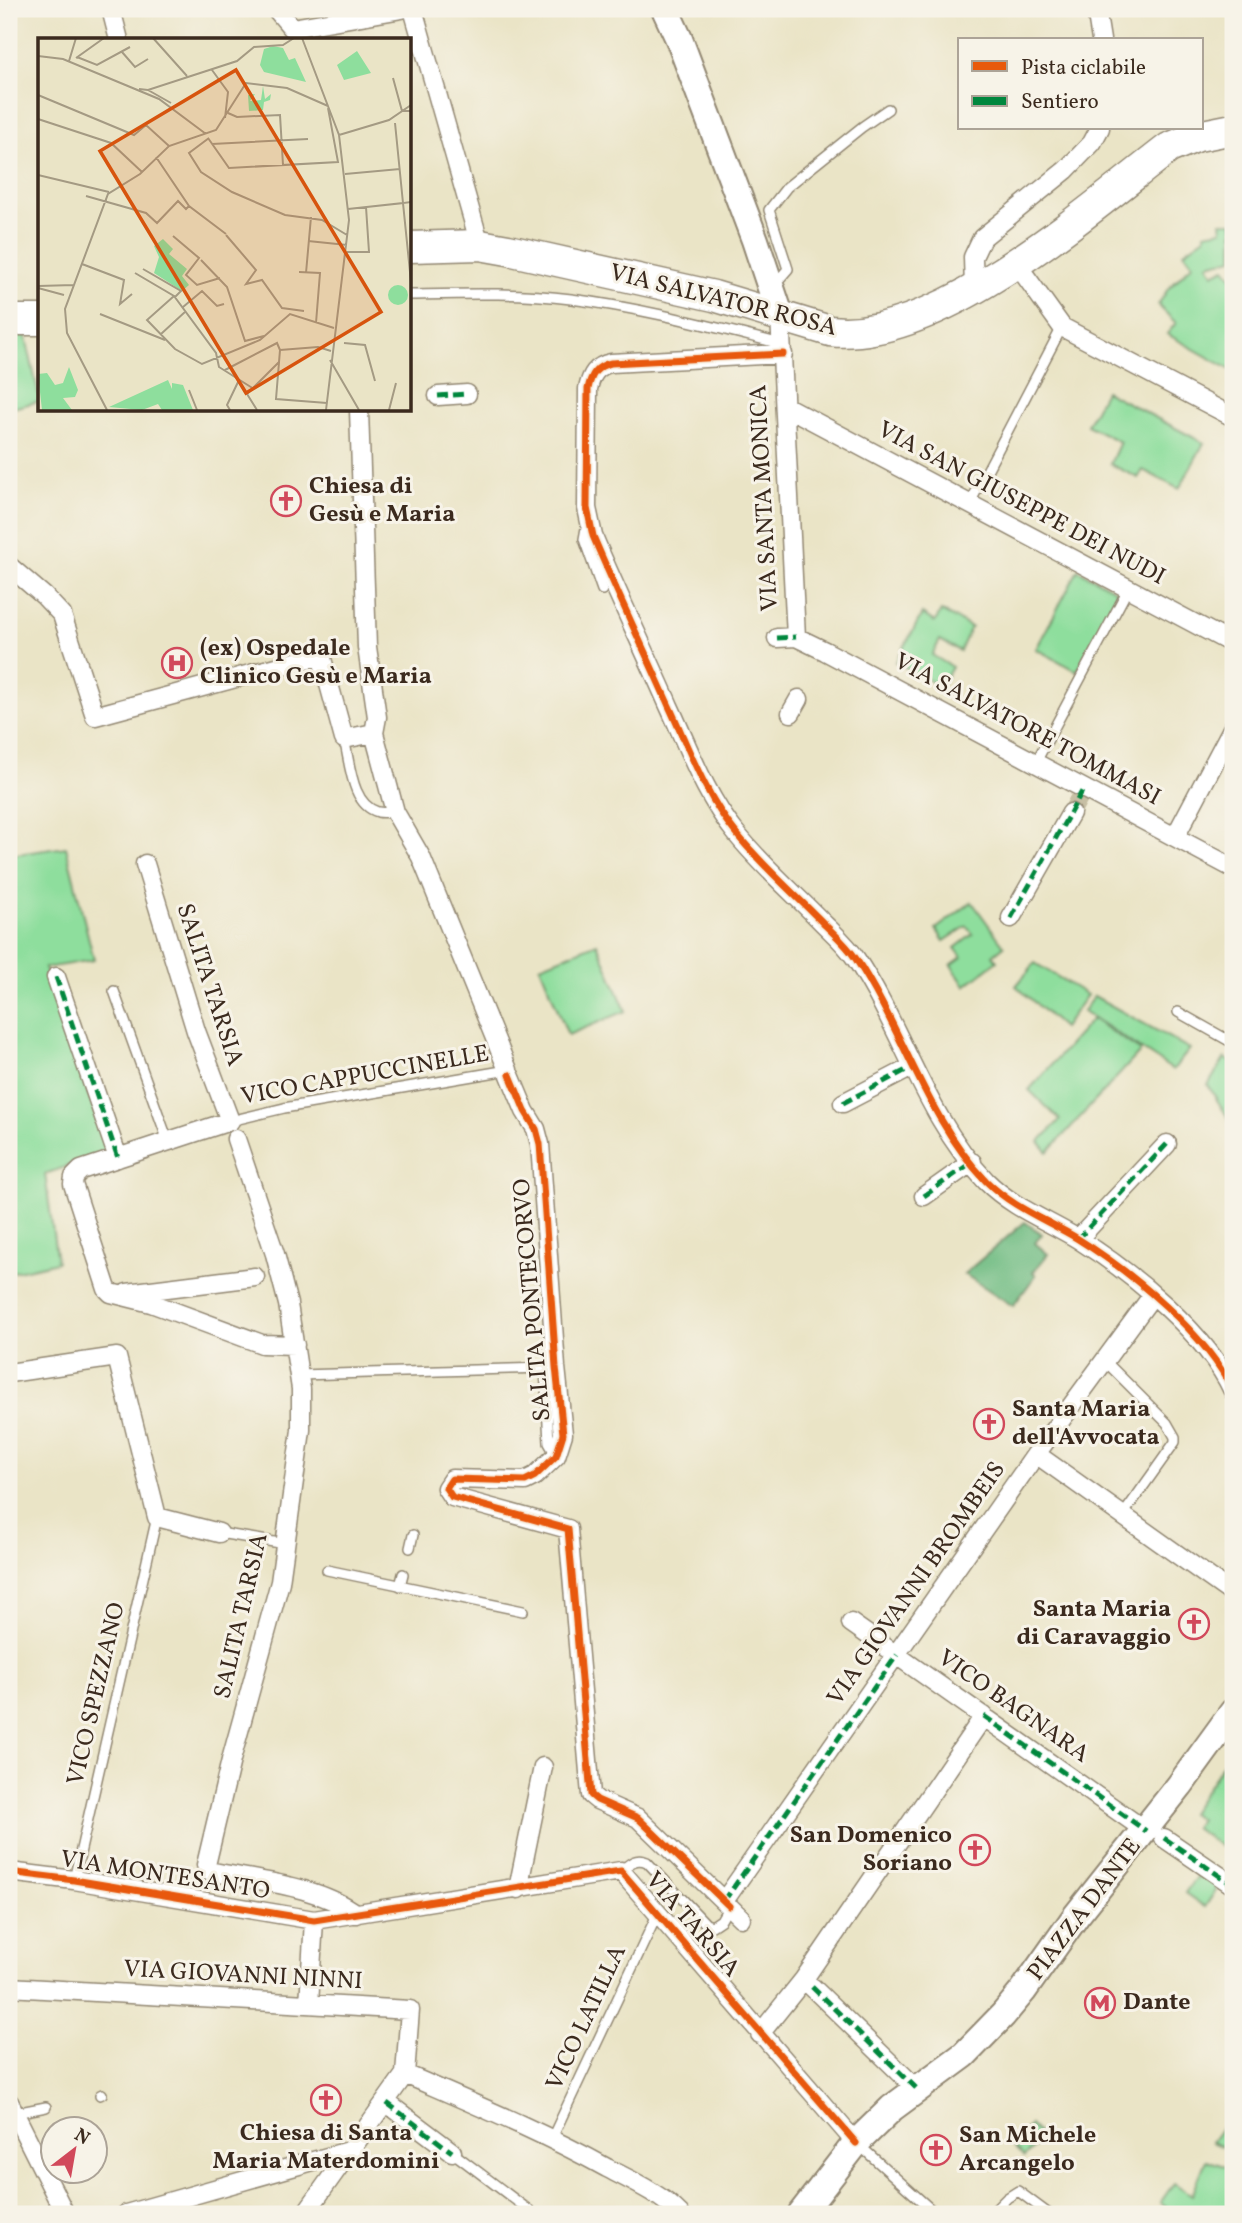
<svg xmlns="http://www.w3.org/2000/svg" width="1242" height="2223" font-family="Vollkorn,serif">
<rect width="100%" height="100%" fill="#f7f3e8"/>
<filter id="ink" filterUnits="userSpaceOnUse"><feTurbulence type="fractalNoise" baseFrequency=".0143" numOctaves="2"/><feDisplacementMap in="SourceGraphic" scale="14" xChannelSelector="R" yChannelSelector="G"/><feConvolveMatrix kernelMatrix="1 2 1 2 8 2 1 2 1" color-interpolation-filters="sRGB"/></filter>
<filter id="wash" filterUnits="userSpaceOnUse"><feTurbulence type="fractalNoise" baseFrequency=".00686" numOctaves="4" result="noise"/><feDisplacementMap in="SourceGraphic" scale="28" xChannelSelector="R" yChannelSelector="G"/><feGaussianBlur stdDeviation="1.57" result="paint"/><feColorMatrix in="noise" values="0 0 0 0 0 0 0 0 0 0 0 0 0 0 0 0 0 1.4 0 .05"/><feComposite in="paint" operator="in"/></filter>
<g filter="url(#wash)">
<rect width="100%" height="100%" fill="#eae4c6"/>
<!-- green -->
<path fill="#8ede9d" stroke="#64845e" stroke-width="2" d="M 1221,222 L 1233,222 L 1233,258 L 1208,264 L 1213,274 L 1225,268 L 1233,278 L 1233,371 L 1167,334 L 1176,323 L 1158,305 L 1168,289 L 1193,264 L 1184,252 L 1205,237 L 1205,233 L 1222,230 Z
M 25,333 L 40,401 L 9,409 L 9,339 Z
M 1105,391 L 1204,443 L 1179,489 L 1143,470 L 1138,478 L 1110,464 L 1120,442 L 1087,425 Z
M 1078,570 L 1119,592 L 1077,671 L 1036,649 Z
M 941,611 L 971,627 L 960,651 L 940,640 L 932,655 L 952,667 L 941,687 L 896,662 L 922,614 L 935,622 Z
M 66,847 L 94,960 L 45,968 L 108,1152 L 45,1174 L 57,1262 L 9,1273 L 9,855 Z
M 972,902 L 1004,946 L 993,955 L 997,961 L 965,986 L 951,965 L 962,957 L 955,948 L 973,934 L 967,926 L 944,941 L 936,929 Z
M 597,943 L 626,1011 L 568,1035 L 540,966 Z
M 1035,963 L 1087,995 L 1063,1028 L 1016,986 Z
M 1094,996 L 1190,1049 L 1173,1070 L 1083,1011 Z
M 1092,1019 L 1141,1051 L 1048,1152 L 1039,1142 L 1060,1120 L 1029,1090 Z
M 1225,1058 L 1233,1063 L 1233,1126 L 1208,1085 Z
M 1233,1749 L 1233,1844 L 1230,1842 L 1225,1849 L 1194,1828 L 1200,1819 L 1190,1813 Z
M 1199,1873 L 1218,1887 L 1205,1907 L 1185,1893 Z
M 1232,2113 L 1233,2114 L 1233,2151 L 1211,2142 Z
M 1030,2125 L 1043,2139 L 1024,2157 L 1011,2144 Z
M 1206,2160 L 1233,2169 L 1231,2214 L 1166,2214 L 1169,2209 L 1160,2203 L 1174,2183 L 1192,2195 Z"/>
<!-- forest -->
<path fill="#72bd84" stroke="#567451" stroke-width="2" d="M 1025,1222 L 1042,1234 L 1035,1243 L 1048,1254 L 1033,1272 L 1036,1275 L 1013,1306 L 964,1274 Z"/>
</g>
<g filter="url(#ink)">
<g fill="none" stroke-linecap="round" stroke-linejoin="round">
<!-- street-tunnel -->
<path stroke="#c7bfa4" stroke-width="18" stroke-dasharray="18 9" stroke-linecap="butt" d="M 1071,813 L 1080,796"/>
<!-- lane casing -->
<g stroke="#928772" stroke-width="12">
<path id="lane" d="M 774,285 L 788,269 L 769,210 L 787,187 L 862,127 L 888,109
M 410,295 C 463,294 518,292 571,299 C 642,308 713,327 782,344
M 969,505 L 1062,327
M 586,528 L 584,539 L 602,590
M 344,739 C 350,761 351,805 378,812 C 383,813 389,812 395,812
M 1036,762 L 1128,589
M 114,991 L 168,1141
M 1178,1012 L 1233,1043
M 230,1121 L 284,1108 L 508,1070
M 1105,1361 L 1167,1423 L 1175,1437 L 1175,1442 L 1123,1515
M 299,1375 L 545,1368 L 549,1443 L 556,1455
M 219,1533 L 286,1544
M 410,1548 L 413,1535
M 327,1570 L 523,1611
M 400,1586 L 403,1574
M 621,1871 C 629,1864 635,1857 647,1862 L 706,1924 L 712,1926 L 721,1920 L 729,1906
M 74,1880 L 157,1517
M 100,2095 L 102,2094
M 15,2113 L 46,2107
M 552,2138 L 657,1915
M 859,2145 L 936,2214
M 452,2152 L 534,2214
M 991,2214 L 1007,2198 L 1018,2191 L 1049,2214"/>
</g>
<!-- street casing -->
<g stroke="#928772" stroke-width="21">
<path id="street" d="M 111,9 L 119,40
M 276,9 L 292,28 L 402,9
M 413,9 L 480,245
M 1096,9 L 1101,40
M 1016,263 L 1062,327 L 1233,417
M 974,289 L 973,257 L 982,238 L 1066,170 L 1092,143 L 1100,128
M 780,315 L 796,637
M 783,354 L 611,363 C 596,366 591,375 588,389 L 587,508 L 593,536 C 617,593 644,649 669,706 C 689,749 705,795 735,832 C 761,865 794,893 823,923 C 834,934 847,945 856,959 C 903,1030 926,1118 986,1181 C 1013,1208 1047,1220 1078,1239 C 1131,1272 1207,1334 1233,1391
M 438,396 L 467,394
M 785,406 L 1233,644
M 359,410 L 367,647 L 377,717 L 374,733 L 395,812 L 421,857 L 508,1070
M 9,566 L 44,596 L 62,615 L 95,716 L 321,655 L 344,739 L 374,733
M 777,638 L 796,637 L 825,651 L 1233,868
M 791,713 L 799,699
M 1175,837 L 1233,727
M 145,864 L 196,1031 L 230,1121 L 81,1170 L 74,1177 L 73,1184 L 107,1289 L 111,1293 L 151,1303 L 262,1344 L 295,1345
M 1011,918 L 1071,813
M 56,977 L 118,1158
M 510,1075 L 525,1111 L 536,1129 L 540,1144 L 556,1367 L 563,1434 L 556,1456 L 535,1476 L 525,1481 L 452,1479 L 446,1488 L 452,1497 L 568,1529 L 591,1795 L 597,1800 L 638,1818 L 741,1918
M 843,1103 L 912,1067
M 236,1139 L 275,1254 L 288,1304 L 301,1389 L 301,1430 L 280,1582 L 231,1760 L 206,1865 L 209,1871 C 256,1881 318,1885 356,1914
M 924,1196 L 972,1162
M 1078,1239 L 1167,1144
M 127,1293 L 255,1277
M 9,1373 L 117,1357 L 157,1517 L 219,1533
M 1036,1454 L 1233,1594
M 851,1623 L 1146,1831
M 1164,1838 L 1233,1885
M 9,1872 L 74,1880 L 314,1920 L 621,1871 L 856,2143
M 518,1889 L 543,1767
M 724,1901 L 1036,1454 L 1152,1296
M 9,1987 L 410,2010 L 405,2074 L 305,2214
M 812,1987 L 917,2089
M 309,2004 L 314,1920
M 760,2034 L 804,1979 L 984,1716
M 405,2074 C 474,2104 542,2132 607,2168 C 632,2181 661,2194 680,2214
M 9,2102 L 65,2214
M 387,2103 L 452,2152
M 126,2214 L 352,2150"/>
</g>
<!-- secondary casing -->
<g stroke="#928772" stroke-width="30">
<path id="secondary" d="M 665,9 L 679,39 L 755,240 L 780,315
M 801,2214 L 856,2143 L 892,2108 L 964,2055 L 1003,2015 L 1023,1991 L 1076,1916 L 1180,1785 L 1233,1712"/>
</g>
<!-- primary casing -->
<g stroke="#928772" stroke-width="33">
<path id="primary" d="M 410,247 L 480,245 L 508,250 L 714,296 L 830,331 C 937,344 1088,210 1169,148 L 1198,136 L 1233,129
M 9,320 L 40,320"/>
</g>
<!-- lane -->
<use href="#lane" stroke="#fff" stroke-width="9"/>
<!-- street -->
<use href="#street" stroke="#fff" stroke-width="18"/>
<!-- secondary -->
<use href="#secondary" stroke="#fff" stroke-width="26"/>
<!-- primary -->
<use href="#primary" stroke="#fff" stroke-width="30"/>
<!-- quiet -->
<path stroke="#00873e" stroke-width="5" stroke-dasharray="10 5" stroke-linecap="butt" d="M 438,396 L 467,394
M 777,638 L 796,637
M 1011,918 L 1084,788
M 56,977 L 118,1158
M 843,1103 L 912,1067
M 924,1196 L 972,1162
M 1078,1239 L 1167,1144
M 984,1716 L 1146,1831
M 1164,1838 L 1233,1885
M 724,1901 L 897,1655
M 812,1987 L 917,2089
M 387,2103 L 452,2152"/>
<!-- cycleway casing -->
<g stroke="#f7f3e8" stroke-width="11">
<path id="cycleway" d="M 783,354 L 611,363 C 596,366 591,375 588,389 L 587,508 L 593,536 C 617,593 644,649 669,706 C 689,749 705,795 735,832 C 761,865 794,893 823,923 C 834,934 847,945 856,959 C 903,1030 926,1118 986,1181 C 1013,1208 1047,1220 1078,1239 C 1131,1272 1207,1334 1233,1391
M 510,1075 L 525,1111 L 536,1129 L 540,1144 L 556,1367 L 563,1434 L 556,1456 L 535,1476 L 525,1481 L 452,1479 L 446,1488 L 452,1497 L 568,1529 L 591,1795 L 597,1800 L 638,1818 L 729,1906
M 9,1872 L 74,1880 L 314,1920 L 621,1871 L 856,2143"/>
</g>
<!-- cycleway -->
<use href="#cycleway" stroke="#e8590c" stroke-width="7"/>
</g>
</g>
<!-- icons -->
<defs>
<g id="church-ring" transform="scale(1.575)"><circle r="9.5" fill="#f7f3e8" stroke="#d1495b" stroke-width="1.5"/><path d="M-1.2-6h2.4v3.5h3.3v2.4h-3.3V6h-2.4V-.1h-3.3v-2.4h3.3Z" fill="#d1495b"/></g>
<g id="hospital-ring" transform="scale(1.575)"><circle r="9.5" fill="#f7f3e8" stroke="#d1495b" stroke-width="1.5"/><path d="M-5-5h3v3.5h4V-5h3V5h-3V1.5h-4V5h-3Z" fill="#d1495b"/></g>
<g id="metro-ring" transform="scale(1.575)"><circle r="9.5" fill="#f7f3e8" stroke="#d1495b" stroke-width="1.5"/><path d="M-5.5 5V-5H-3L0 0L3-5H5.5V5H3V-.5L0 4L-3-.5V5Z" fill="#d1495b"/></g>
</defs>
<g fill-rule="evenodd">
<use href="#church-ring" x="286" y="501"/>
<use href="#hospital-ring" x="177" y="663"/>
<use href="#church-ring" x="989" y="1424"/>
<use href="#church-ring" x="1194" y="1624"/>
<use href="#church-ring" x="975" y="1850"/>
<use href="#metro-ring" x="1100" y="2003"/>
<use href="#church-ring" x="326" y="2100"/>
<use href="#church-ring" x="936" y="2150"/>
</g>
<g text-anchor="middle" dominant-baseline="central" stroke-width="6" stroke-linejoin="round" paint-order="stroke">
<!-- street labels -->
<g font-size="24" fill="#3b2a1e" stroke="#f7f3e8">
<text transform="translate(723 301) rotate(14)">VIA SALVATOR ROSA</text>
<text transform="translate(765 498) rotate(-93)">VIA SANTA MONICA</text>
<text transform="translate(1021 504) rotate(28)">VIA SAN GIUSEPPE DEI NUDI</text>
<text transform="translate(1027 730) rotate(28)">VIA SALVATORE TOMMASI</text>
<text transform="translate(209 985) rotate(72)">SALITA TARSIA</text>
<text transform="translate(365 1076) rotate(-10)">VICO CAPPUCCINELLE</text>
<text transform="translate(533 1300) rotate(-95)">SALITA PONTECORVO</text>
<text transform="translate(917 1584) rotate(-55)">VIA GIOVANNI BROMBEIS</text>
<text transform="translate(242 1616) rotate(-77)">SALITA TARSIA</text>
<text transform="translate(97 1694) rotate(-77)">VICO SPEZZANO</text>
<text transform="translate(1013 1707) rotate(35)">VICO BAGNARA</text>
<text transform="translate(165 1876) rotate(9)">VIA MONTESANTO</text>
<text transform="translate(1085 1910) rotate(-53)">PIAZZA DANTE</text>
<text transform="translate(692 1925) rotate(49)">VIA TARSIA</text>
<text transform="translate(243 1976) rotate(3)">VIA GIOVANNI NINNI</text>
<text transform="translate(587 2018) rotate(-65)">VICO LATILLA</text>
</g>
<!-- poi labels -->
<g font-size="24" font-weight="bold" fill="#3b2a1e" stroke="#f7f3e8" text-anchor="start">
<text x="309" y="487">Chiesa di<tspan x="309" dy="28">Gesù e Maria</tspan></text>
<text x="200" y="649">(ex) Ospedale<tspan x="200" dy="28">Clinico Gesù e Maria</tspan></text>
<text x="1012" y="1410">Santa Maria<tspan x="1012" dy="28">dell'Avvocata</tspan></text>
<text x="1171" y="1610" text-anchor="end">Santa Maria<tspan x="1171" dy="28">di Caravaggio</tspan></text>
<text x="952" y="1836" text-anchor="end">San Domenico<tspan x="952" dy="28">Soriano</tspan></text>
<text x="1123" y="2003">Dante</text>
<text x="326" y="2134" text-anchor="middle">Chiesa di Santa<tspan x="326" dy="28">Maria Materdomini</tspan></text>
<text x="959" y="2136">San Michele<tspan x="959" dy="28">Arcangelo</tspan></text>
</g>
</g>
<!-- overview -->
<g transform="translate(38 38)">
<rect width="373" height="373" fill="#eae4c6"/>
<path d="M 235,8 L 245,10 L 251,22 L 257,20 L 268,44 L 226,34 L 222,27 L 226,11 ZM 319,13 L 333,35 L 306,42 L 299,27 ZM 225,48 L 227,61 L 233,56 L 232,62 L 226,64 L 225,72 L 211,73 L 210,57 L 217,56 L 212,63 L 223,62 ZM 125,201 L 135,211 L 131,216 L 149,231 L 144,238 L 151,247 L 144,253 L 116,235 L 121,219 L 116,208 ZM350 257a10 10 0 1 1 20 0a10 10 0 1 1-20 0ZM 31,329 L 40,352 L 37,359 L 25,360 L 34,372 L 4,372 L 0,336 L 9,335 L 17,347 L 25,345 ZM 130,342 L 134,351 L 134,345 L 145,347 L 155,372 L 124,372 L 120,366 L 104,372 L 71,369 Z" fill="#8ede9d"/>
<path fill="none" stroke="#a49a83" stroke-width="2" d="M 115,0 L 149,38M 264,0 L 301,97 L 311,182 L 288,372M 84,14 L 97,29 L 110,21M 0,18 L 25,21 L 121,61 L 168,96M 39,19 L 59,27 L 92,9M 38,20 L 66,0M 31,23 L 38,0M 174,32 L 190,54 L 187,80M 355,40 L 364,73 L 373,73M 101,51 L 110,52 L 199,23 L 216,9 L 245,7 L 256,0M 110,52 L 133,65M 0,57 L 96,97 L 108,87 L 131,108M 190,75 L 199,79 L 242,77 L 245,127M 0,81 L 73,105 L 104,134M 301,97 L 351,82 L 373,67M 170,100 L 191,130 L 300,124 L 290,70M 171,100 L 151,115 L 163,134 L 194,154 L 247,177 L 284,182 L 309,197M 174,106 L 270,101M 118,119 L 151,168 L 188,196M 307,136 L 362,131M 0,137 L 71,154M 48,158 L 108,175 L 119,185 L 140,163 L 148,171 L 151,168M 373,164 L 365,165 L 373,244M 310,171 L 365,165 L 357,85M 188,197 L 218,232 L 208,246 L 224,242 L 244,270 L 266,273M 135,198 L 161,220 L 148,237 L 159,247 L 182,240M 270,203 L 309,207M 309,214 L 331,214 L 328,169M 163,222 L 189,249 L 207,303 L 226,298M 44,226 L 86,242 L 82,266 L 94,256M 105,231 L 143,253 L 137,259M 261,234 L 282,235 L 278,285M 97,235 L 136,258 L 178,315 L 181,329 L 216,351M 268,235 L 273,179M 0,248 L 36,247M 0,250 L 26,257M 136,258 L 109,282 L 137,311 L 164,326 L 222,302 L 252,276 L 296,290M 145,269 L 164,253 L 179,268 L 186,266M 62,276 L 127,302M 123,296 L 148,273M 306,305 L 327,307 L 337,343M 242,312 L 238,361 L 289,365M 242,312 L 280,309 L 293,313M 292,322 L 321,372M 187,332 L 239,305 L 242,312M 151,352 L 159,372M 69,372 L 29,295 L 27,271 L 70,156 L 102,136 L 131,108 L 178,92 L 208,45 L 249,50 L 290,68M 192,372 L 189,367 L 201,342M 219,372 L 209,356 L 241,324M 351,372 L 358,345"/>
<path fill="#d7540e" fill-opacity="0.15" stroke="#d7540e" stroke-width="3.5" d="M 198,32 L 343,274 L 208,355 L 62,113 Z"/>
<rect width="373" height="373" fill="none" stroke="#3b2a1e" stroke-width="3.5"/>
</g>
<!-- margin -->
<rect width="1242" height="2223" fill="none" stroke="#f7f3e8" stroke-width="35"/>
<!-- legend -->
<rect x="958" y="38" width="245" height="91" fill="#f7f3e8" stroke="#aca397" stroke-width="2"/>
<rect x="972" y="61" width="35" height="10" fill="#e8590c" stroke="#aca397" stroke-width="2"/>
<text x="1021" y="74" font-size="21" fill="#3b2a1e">Pista ciclabile</text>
<rect x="972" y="96" width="35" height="10" fill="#00873e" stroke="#aca397" stroke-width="2"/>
<text x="1021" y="108" font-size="21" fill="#3b2a1e">Sentiero</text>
<!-- north arrow -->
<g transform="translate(74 2150) rotate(31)"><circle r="33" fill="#f7f3e8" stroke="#aca397" stroke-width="2"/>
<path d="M0-5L12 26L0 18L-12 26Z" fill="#d1495b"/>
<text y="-10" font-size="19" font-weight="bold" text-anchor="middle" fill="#3b2a1e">N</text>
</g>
</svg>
